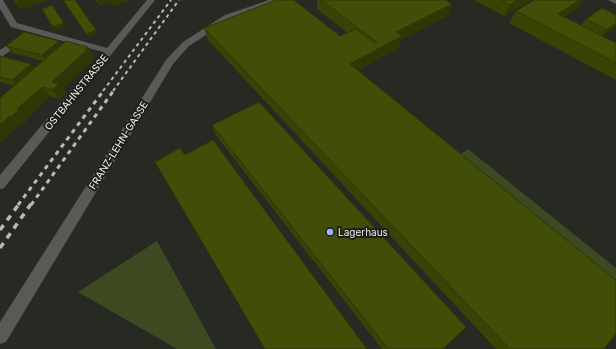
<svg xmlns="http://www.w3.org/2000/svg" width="616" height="349" font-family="Inter,sans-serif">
<rect width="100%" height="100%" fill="#272923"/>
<!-- green -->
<path fill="#3f4921" d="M 468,149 L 616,268 L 616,300 L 451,161 Z
M 157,241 L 216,349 L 177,349 L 78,292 Z"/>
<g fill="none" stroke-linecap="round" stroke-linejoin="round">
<!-- minor -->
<path fill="#595a57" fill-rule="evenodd" d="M 0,0 L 3,0 L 17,23 L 107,48 L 147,0 L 155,0 L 4,188 L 0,189 L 0,175 L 103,52 L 11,27 L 0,9 Z
M 269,0 L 281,0 L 231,19 L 189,46 L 173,64 L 6,342 L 0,344 L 0,322 L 166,60 L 183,42 L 225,15 Z
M 608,0 L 616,0 L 616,4 Z
M 21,36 L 25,39 L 24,41 L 0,58 L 0,50 Z"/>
<!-- rail-far2 -->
<path stroke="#b8bab5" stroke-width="2" stroke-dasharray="3.5 3.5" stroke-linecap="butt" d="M 103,91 L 171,0
M 113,91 L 179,0"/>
<!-- rail-far1 -->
<path stroke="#b8bab5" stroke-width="3" stroke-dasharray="4.5 4.5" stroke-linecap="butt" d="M 18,205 L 104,90
M 31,205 L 114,90"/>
<!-- rail -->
<path stroke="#b8bab5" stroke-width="3.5" stroke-dasharray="6 6" stroke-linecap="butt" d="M 0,230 L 19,204
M 0,248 L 31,204"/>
</g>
<!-- wall -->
<path fill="#384306" d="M 95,0 L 131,0 L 113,6 L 110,2 L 100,5 Z
M 317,0 L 445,0 L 452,4 L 448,16 L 401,40 L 399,48 L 358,70 L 604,349 L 496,349 L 208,40 L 204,28 L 340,36 L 348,33 L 317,9 Z
M 474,0 L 531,0 L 504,16 Z
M 578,8 L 564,17 L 581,25 L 586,19 L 616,15 L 616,26 L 602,36 L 616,43 L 616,80 L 509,23 L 516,11 Z
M 62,45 L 94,56 L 92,58 L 93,60 L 63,88 L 67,93 L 60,99 L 50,96 L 27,118 L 28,119 L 22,125 L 20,124 L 0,143 L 0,97 L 1,97 L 14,86 L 0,82 L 0,56 L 35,68 L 43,61 L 12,53 L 6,46 Z
M 212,125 L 443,349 L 382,349 L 215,134 Z"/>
<!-- shaded-wall -->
<path fill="#2e3705" d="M 23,0 L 50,0 L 20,10 L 15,3 Z
M 97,0 L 109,0 L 110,2 L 100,5 Z
M 110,0 L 131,0 L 113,6 Z
M 518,0 L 531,0 L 504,16 L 510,5 Z
M 580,0 L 583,0 L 578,8 L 550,25 L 558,14 Z
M 452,4 L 448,16 L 401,40 L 399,48 L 348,75 L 350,64 L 396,32 Z
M 52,5 L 66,26 L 55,30 L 53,27 Z
M 616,23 L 616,26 L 601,37 L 607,30 Z
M 96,30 L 98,34 L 88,37 L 86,34 Z
M 59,41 L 64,48 L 47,62 L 42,55 Z
M 88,47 L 94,56 L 92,58 L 93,60 L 63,88 L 67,93 L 60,99 L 53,90 L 52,82 Z
M 31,64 L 37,71 L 18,87 L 12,80 Z
M 42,87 L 50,96 L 27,118 L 28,119 L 22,125 L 12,116 L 17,109 Z
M 10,116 L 20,124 L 0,143 L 0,125 Z"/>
<!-- building -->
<path fill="#414e07" stroke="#2e3705" d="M 14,0 L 23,0 L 15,3 Z
M 63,0 L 75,0 L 96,30 L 86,34 Z
M 276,0 L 294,0 L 340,36 L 356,29 L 375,43 L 377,42 L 321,0 L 445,0 L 452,4 L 396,32 L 402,36 L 350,64 L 616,280 L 616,334 L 604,349 L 510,349 L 204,28 Z
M 501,0 L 518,0 L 510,5 Z
M 534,0 L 580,0 L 558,14 L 616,43 L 616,63 L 516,11 Z
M 52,5 L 64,23 L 53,27 L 42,9 Z
M 602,8 L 616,15 L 616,23 L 607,30 L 586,19 Z
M 24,32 L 59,41 L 42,55 L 6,46 Z
M 66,41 L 88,47 L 85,50 L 87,50 L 52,82 L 59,84 L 53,90 L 42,87 L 17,109 L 19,110 L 12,116 L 10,116 L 0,125 L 0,98 Z
M 0,56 L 31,64 L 12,80 L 0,77 Z
M 259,102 L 466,327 L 443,349 L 388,349 L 212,125 Z
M 213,140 L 367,349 L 265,349 L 155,162 L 180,148 L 185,155 Z"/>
<!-- markers -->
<circle fill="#9db4fd" stroke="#1e1f19" stroke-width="1.5" cx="330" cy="232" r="4"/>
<g text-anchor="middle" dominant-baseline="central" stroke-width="4" stroke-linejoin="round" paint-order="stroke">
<!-- street labels -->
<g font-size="10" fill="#eef0ec" stroke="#1e1f19">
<text transform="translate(76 92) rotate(-51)">OSTBAHNSTRASSE</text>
<text transform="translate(118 145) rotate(-58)">FRANZ-LEHN-GASSE</text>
</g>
<!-- poi labels -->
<g font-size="10" fill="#eef0ec" stroke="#1e1f19" text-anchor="start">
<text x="338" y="232">Lagerhaus</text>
</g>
</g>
</svg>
